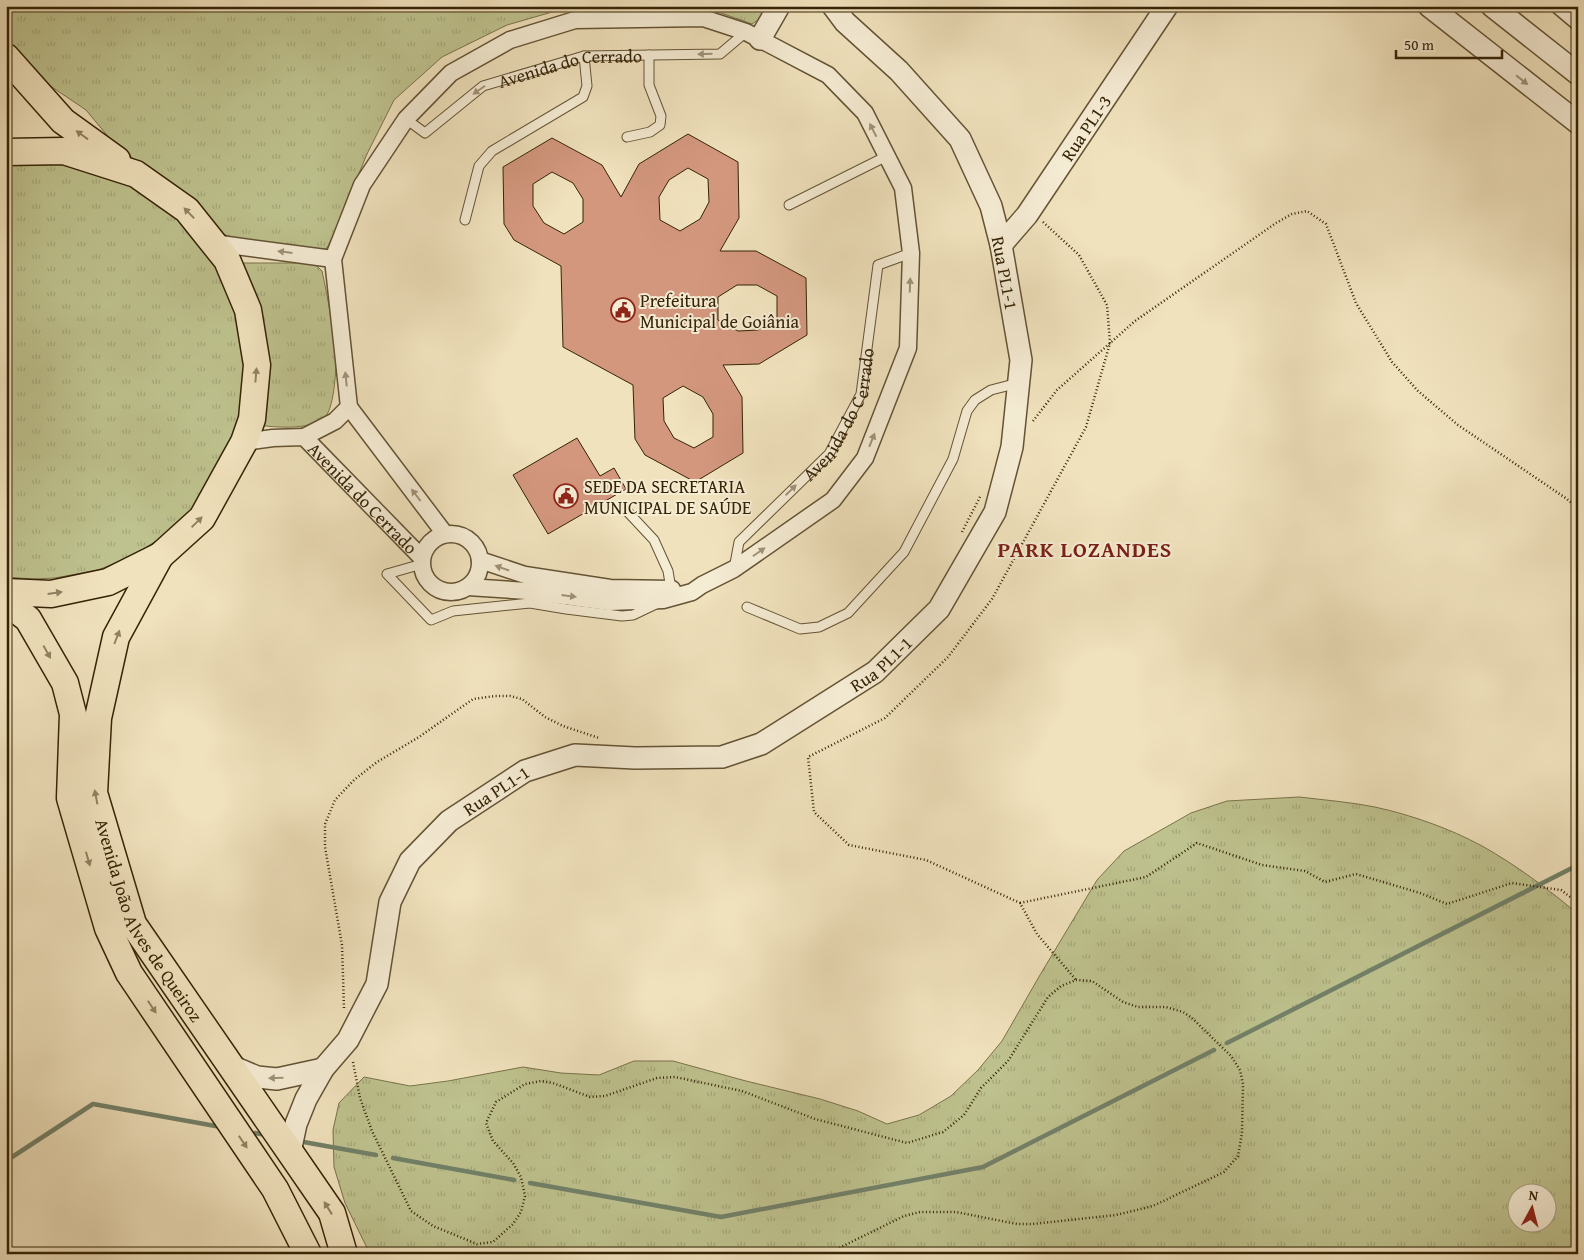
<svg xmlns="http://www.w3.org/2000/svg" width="1584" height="1260" font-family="'Gentium Book Plus',serif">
<defs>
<pattern id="grass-tufts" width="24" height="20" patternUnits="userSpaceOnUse" patternTransform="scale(1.25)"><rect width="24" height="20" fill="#bec28e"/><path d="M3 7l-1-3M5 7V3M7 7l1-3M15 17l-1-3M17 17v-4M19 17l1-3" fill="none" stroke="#a4a679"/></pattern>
</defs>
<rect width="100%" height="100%" fill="#f0e2bd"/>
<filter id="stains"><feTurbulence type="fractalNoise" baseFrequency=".004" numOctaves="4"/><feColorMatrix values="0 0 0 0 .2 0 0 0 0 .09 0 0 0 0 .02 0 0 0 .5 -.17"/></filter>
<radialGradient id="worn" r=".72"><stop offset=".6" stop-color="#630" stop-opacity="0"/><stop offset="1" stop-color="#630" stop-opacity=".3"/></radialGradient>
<!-- grass -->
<path fill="url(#grass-tufts)" stroke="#7a724a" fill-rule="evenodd" d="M 6,6 L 573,6 L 507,25 L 442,57 L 394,100 L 367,154 L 333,236 L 327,248 L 311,252 L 251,242 L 222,234 L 190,199 L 116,146 L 86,110 L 6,56 Z
M 671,6 L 768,6 L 758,20 L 752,24 L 721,13 Z
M 37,158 L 126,178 L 197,234 L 232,292 L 246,356 L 240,420 L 215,479 L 189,513 L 173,528 L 156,541 L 137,553 L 118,562 L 98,570 L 55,578 L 33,579 L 6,577 L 6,160 Z
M 238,263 L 308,263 L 317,266 L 322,271 C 328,299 334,330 336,359 C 336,372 334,410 324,418 C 306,431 276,427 256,425 Z
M 1299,797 C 1324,800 1350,802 1375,807 C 1411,815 1449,828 1482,846 C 1516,865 1548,889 1578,914 L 1578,1254 L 370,1254 L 345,1203 L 334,1167 L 333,1130 L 339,1103 L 364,1077 L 410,1086 L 448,1081 L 523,1067 L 561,1073 L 599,1075 L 634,1061 L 673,1061 L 746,1081 L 820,1099 L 858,1111 L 887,1124 L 919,1115 L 951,1096 L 978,1070 L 1002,1041 L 1040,975 L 1097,880 L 1124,851 L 1191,813 L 1227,801 ZM 1546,1192 L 1546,1222 L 1516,1222 L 1516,1192 Z"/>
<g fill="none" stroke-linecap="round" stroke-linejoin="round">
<!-- stream -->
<path stroke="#728169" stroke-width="4.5" d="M 1227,1043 L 1578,865
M 255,1133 L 266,1135
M 298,1141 L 376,1155
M 393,1158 L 514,1180
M 6,1161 L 93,1104 L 221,1127
M 530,1183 L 721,1217 L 983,1167 L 1214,1050"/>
</g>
<!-- building -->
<path fill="#d3977e" stroke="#352306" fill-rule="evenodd" d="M 688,134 L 738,162 L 739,218 L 720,251 L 756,251 L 806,278 L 807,335 L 759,364 L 723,365 L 742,397 L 743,453 L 695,482 L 645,455 L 635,439 L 633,385 L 563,347 L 561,266 L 514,240 L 504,224 L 503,167 L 552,138 L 602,165 L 621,197 L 639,164 ZM 688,168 L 708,179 L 709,202 L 700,219 L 680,231 L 660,220 L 659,197 L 669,180 ZM 552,172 L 573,183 L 583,199 L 583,222 L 564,234 L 544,223 L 533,206 L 533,184 ZM 737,285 L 757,285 L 777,296 L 777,319 L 758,330 L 738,331 L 718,320 L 718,297 ZM 683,386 L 703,397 L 713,414 L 713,437 L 694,448 L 674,438 L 664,421 L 663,398 Z
M 577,438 L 600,476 L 614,468 L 626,489 L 548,534 L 513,475 Z"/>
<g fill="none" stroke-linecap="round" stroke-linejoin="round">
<!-- service casing -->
<g stroke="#645334" stroke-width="11">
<g id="service">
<path id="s1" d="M 406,119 L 425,133 L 483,86 L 584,56 L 720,54 L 746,32"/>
<path d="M 627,137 L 650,132 L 660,125 L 661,116 L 649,85 L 649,55"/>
<path d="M 789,205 L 887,156"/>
<path d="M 465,220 L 479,166 L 492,151 L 583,97 L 587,86 L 584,56"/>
<path d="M 625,509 L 654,540 L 668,571 L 671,589 L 669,592"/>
<path d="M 422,564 L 387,574 L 431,620 L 453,611 L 530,603 L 566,609 L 622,616 L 633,615 L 656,604"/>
<path id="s2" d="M 734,569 L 739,542 L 829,454 L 861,394 L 878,265 L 911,253"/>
<path d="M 747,607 L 800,629 L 819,627 L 848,613 L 904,552 L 953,459 L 967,411 L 975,400 L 991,390 L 1018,383"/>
</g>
</g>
<!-- minor casing -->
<g stroke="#645334" stroke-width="19">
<g id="minor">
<path d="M 1559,6 L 1578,22"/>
<path d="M 213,243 L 333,259"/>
<path d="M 349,407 L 445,534"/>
<path d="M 304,437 L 335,421 L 349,407 L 333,259 L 362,185 L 406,119 L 451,73 L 510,40 L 575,20 L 703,18 L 746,32 L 828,75 L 865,113 L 903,188 L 911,253 L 908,348 L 865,458 L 833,500 L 734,569 L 702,585 L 692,592 L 663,600 L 609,602 L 527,591 L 468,587"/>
<path id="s3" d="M 244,442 L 273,438 L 304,437 L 422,558"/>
<circle cx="451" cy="563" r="29"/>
<path d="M 480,560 L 525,575 L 610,588 L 672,589"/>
</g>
</g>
<!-- tertiary casing -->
<g stroke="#645334" stroke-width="24">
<g id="tertiary">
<path d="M 1429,6 L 1578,123"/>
<path d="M 1492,6 L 1578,74"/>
<path d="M 760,39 L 779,6"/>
<path id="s4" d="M 1001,245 L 1027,215 L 1167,6"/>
<path d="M 231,1066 L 257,1077 L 277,1079 L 323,1069"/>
<path id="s5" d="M 290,1152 L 296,1124 L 306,1099 L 323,1069 L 348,1040 L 377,984 L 390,902 L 410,861 L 449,821 L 525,771 L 575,755 L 635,758 L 722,757 L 761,744 L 875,672 L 939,609 L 995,512 L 1012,447 L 1021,360 L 1001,245 L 991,206 L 960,139 L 899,71 L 845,22 L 833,6"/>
</g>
</g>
<!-- primary casing -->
<g stroke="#352306" stroke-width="29">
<g id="primary">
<path d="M 6,57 L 63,121 L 117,160"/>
<path d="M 6,152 L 64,151 L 136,174 L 187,210 L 227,260 L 248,310 L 257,365 L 252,419 L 244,442 L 202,518 L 160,556 L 108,582 L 51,594 L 6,592"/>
<path id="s6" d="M 160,556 L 116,637 L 98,718 L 94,793 L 133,924 L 332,1213 L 344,1254"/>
<path d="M 6,602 L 28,619 L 65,683 L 73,714 L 70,798 L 108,928 L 129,973 L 275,1189 L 308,1254"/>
</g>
</g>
<!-- path -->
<path stroke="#352306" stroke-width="2.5" stroke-dasharray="1 2.5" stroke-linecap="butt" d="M 1043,222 L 1079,255 L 1107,305 L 1110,343 L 1086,427 L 992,599 L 948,657 L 885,718 L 808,757 L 814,812 L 849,845 L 926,860 L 1020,903 L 1037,934 L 1076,980
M 1033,421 L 1057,390 L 1135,321 L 1276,223 L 1292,214 L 1307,211 L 1326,224 L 1356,303 L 1392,362 L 1418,391 L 1458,425 L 1567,499 L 1578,509
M 962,532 L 981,495
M 1020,903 L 1146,877 L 1197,843 L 1262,865 L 1305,871 L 1325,882 L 1356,874 L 1420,893 L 1447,904 L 1512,883 L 1561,890 L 1578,903
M 344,1008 L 342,945 L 325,847 L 325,824 L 335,800 L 354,780 L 377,762 L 419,737 L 473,699 L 495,696 L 510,696 L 522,699 L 545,717 L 563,726 L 599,738
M 353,1062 L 360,1098 L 372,1131 L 411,1211 L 433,1226 L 477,1244 L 493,1242 L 513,1224 L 521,1212 L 525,1196 L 521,1177 L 513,1163 L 493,1141 L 486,1123 L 496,1102 L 525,1084 L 541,1081 L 553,1083 L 590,1097 L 605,1096 L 657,1078 L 675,1077 L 742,1091 L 815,1119 L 907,1143 L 943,1132 L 964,1115 L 981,1088 L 1008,1061 L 1048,997 L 1061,986 L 1076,980 L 1092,981 L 1123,1002 L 1138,1007 L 1166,1007 L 1183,1012 L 1192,1018 L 1231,1056 L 1240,1070 L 1243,1084 L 1242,1133 L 1238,1156 L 1224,1172 L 1153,1206 L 1116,1215 L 1033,1224 L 1017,1224 L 956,1212 L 920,1212 L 904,1216 L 833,1251 L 822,1254"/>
<!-- service -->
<use href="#service" stroke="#f5ecd4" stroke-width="9"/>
<!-- minor -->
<use href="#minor" stroke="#f5ecd4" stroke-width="16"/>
<!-- tertiary -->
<use href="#tertiary" stroke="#f5ecd4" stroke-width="21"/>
<!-- primary -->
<use href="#primary" stroke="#f0e2bd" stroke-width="26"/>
</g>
<!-- one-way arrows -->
<defs><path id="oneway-solid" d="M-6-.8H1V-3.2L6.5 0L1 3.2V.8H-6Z" transform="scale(1.25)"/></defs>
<g fill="#9f9277">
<use href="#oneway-solid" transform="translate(705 54) rotate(179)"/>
<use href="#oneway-solid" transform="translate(1522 80) rotate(38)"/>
<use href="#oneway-solid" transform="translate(479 90) rotate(145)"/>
<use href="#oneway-solid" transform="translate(873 130) rotate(-117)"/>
<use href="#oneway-solid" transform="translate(285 252) rotate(-173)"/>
<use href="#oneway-solid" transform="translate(910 285) rotate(-88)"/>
<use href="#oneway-solid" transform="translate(346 379) rotate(-96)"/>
<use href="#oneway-solid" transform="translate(872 440) rotate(-68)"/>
<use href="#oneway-solid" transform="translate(791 490) rotate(-44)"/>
<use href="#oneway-solid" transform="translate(416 495) rotate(-127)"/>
<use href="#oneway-solid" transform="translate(759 552) rotate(-35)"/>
<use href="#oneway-solid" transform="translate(502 568) rotate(-161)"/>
<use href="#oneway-solid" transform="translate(569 596) rotate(7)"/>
<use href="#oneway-solid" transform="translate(276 1078) rotate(178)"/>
</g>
<g fill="#928262">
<use href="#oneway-solid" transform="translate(82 135) rotate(-144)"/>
<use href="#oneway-solid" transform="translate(189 213) rotate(-134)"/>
<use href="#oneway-solid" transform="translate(256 375) rotate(-85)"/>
<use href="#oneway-solid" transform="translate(197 522) rotate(-44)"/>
<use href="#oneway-solid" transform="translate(55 593) rotate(-8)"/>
<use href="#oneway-solid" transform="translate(117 637) rotate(-69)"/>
<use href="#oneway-solid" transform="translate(47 652) rotate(61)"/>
<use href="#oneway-solid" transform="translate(96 797) rotate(-101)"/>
<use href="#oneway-solid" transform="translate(88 859) rotate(74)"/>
<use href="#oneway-solid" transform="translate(152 1007) rotate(56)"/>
<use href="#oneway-solid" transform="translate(243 1142) rotate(56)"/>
<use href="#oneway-solid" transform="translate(328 1208) rotate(-122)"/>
</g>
<!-- icons -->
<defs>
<g id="civic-ring" transform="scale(1.25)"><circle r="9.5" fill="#f5ecd4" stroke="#8f2418" stroke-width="1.5"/><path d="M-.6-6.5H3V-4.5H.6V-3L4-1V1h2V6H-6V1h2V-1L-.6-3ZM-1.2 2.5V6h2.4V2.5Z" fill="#8f2418"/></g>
</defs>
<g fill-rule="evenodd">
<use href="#civic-ring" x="623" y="310"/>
<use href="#civic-ring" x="566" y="496"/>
</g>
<g text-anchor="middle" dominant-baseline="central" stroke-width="4" stroke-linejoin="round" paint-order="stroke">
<!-- street labels -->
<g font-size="18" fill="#352306" stroke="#f5ecd4">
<text stroke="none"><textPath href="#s1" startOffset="188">Avenida do Cerrado</textPath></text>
<text stroke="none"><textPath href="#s4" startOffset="145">Rua PL1-3</textPath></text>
<text transform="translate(1005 273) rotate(79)">Rua PL1-1</text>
<text stroke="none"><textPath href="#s2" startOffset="194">Avenida do Cerrado</textPath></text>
<text stroke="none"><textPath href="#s3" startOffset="145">Avenida do Cerrado</textPath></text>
<text stroke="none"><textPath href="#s5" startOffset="852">Rua PL1-1</textPath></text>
<text stroke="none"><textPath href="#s5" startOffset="432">Rua PL1-1</textPath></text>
<text stroke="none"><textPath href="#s6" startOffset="390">Avenida João Alves de Queiroz</textPath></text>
</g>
<!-- poi labels -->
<g font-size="18" fill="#352306" stroke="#f5ecd4" text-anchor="start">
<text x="640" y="300">Prefeitura<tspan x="640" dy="21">Municipal de Goiânia</tspan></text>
<text x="584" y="486">SEDE DA SECRETARIA<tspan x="584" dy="21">MUNICIPAL DE SAÚDE</tspan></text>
</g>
<!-- district labels -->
<g font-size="22" font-weight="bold" letter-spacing="1" fill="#7a1f14" stroke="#f5ecd4">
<text x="1085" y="549">PARK LOZANDES</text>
</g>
</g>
<!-- margin -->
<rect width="1584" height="1260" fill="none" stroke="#f0e2bd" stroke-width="25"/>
<rect x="8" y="8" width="1569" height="1245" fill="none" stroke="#352306" stroke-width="2.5"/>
<rect x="12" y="12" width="1559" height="1235" fill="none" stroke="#352306"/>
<!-- north arrow -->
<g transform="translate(1532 1208) rotate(7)"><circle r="24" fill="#f5ecd4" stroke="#a89c82"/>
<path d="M0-4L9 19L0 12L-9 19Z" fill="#8f2418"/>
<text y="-8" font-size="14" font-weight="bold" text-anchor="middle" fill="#352306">N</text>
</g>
<!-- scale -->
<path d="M1396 50v8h106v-8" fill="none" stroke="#352306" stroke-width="2.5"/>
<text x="1404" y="50" font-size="15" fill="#352306" stroke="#f5ecd4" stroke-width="4" paint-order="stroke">50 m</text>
<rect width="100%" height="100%" filter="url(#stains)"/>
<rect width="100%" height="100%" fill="url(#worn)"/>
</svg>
